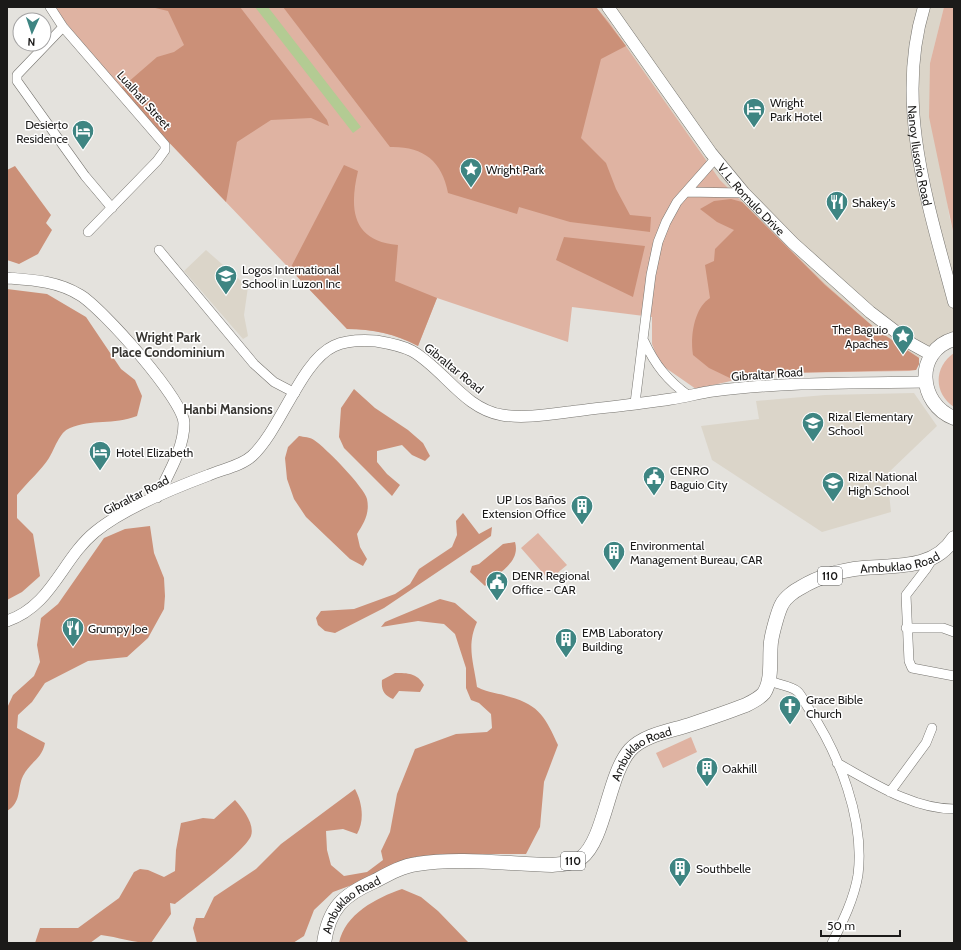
<svg xmlns="http://www.w3.org/2000/svg" width="961" height="950" font-family="Cabin,sans-serif">
<rect width="100%" height="100%" fill="#e4e2dd"/>
<!-- built -->
<path fill="#dbd5c9" d="M 596,7 L 944,7 L 930,63 L 949,215 L 954,236 L 954,335 L 919,358 L 877,330 L 825,285 L 720,180 L 609,22 Z
M 206,250 L 248,287 L 244,315 L 248,336 L 243,339 L 184,271 Z
M 914,393 L 937,426 L 887,474 L 891,512 L 822,532 L 712,460 L 701,426 L 759,419 L 756,401 L 825,395 Z"/>
<!-- green -->
<path fill="#dfb3a2" d="M 56,7 L 596,7 L 609,22 L 720,180 L 825,284 L 877,330 L 919,358 L 919,364 L 916,370 L 909,371 L 781,373 L 748,377 L 696,389 L 660,364 L 652,344 L 652,317 L 572,307 L 568,342 L 437,298 L 418,346 C 395,334 373,329 347,329 L 119,90 L 59,14 Z
M 944,7 L 954,7 L 954,236 L 929,117 L 930,63 Z
M 954,353 L 954,407 C 933,393 934,367 954,353 Z
M 538,533 L 567,565 L 549,580 L 521,548 Z
M 691,737 L 697,752 L 663,768 L 656,753 Z"/>
<!-- forest -->
<path fill="#cb9078" d="M 151,7 L 240,7 L 327,120 L 329,126 L 311,118 L 271,120 L 237,142 L 226,202 L 119,90 L 157,57 L 174,52 L 184,45 L 168,11 Z
M 283,7 L 596,7 L 626,46 L 601,59 L 581,138 L 606,163 L 616,189 L 630,215 L 651,217 L 650,232 L 570,222 L 519,207 L 517,214 L 448,193 C 442,160 422,146 390,147 Z
M 344,165 L 358,171 C 349,209 352,241 398,245 L 395,281 L 437,298 L 418,346 C 395,334 373,329 347,329 L 290,269 Z
M 15,166 L 51,215 L 46,223 L 52,230 L 38,254 L 19,264 L 7,260 L 7,170 Z
M 731,199 L 742,202 L 825,285 L 877,330 L 919,358 L 919,364 L 916,370 L 781,373 L 734,380 L 709,368 L 693,355 C 690,337 694,308 710,298 L 705,265 L 714,261 L 715,249 L 734,230 L 717,222 L 700,209 L 714,201 Z
M 564,237 L 645,246 L 633,297 L 556,260 Z
M 7,289 L 47,294 L 86,317 L 121,369 L 135,380 L 142,396 L 137,416 C 113,425 92,419 70,428 C 59,432 55,449 49,458 C 43,468 26,484 17,495 L 17,518 L 33,534 L 40,576 L 22,592 L 7,600 Z
M 354,389 L 375,408 L 408,430 L 423,443 L 430,456 L 425,461 L 412,455 L 402,445 L 377,451 L 377,462 L 387,474 L 400,485 L 392,496 L 344,448 L 339,437 L 341,408 Z
M 299,436 C 304,437 310,437 314,440 C 325,447 365,488 367,499 C 370,513 364,523 357,534 L 360,547 L 367,559 L 363,566 L 350,559 L 306,517 L 294,499 L 287,479 L 285,458 L 288,447 Z
M 463,513 L 479,534 L 492,527 L 491,536 L 384,608 L 335,633 L 325,631 L 318,625 L 316,618 L 321,611 L 354,609 L 395,594 L 410,584 L 419,569 L 452,547 L 457,535 L 456,521 Z
M 150,526 L 154,553 L 164,578 L 165,596 L 164,609 L 148,638 L 127,657 L 88,661 L 45,683 L 32,702 L 18,715 L 17,728 L 45,743 C 42,759 30,762 23,776 C 17,788 22,802 7,811 L 7,708 L 13,695 L 34,676 L 40,662 L 37,645 L 41,618 L 58,604 L 104,538 L 125,529 Z
M 515,542 C 521,563 497,573 485,586 L 470,572 L 472,566 L 479,564 L 503,544 Z
M 440,599 L 455,603 L 477,622 C 466,646 474,663 477,687 C 488,693 499,693 510,697 C 540,705 546,719 558,745 L 544,782 L 540,827 L 526,854 L 442,854 L 396,865 L 352,885 L 333,892 L 314,910 L 304,936 L 293,943 L 197,943 L 193,928 L 196,918 L 204,918 L 214,897 L 256,869 L 281,844 L 355,789 C 362,802 365,820 357,834 L 343,829 L 326,831 L 327,850 L 331,865 L 344,876 L 367,872 L 383,860 L 381,851 L 390,832 L 397,794 L 415,749 L 456,734 L 487,732 L 492,728 L 491,714 L 479,703 L 471,700 L 466,688 L 466,668 L 455,634 L 444,624 L 418,621 L 381,627 L 385,622 Z
M 395,673 C 408,673 417,673 424,685 L 420,692 L 399,691 L 393,699 C 384,695 381,690 382,680 Z
M 235,800 C 243,809 255,824 251,836 C 245,851 190,892 175,904 L 170,903 L 171,914 L 151,943 C 133,943 118,937 101,935 L 90,943 L 35,943 L 40,928 L 78,928 L 119,898 L 134,872 L 140,869 L 148,870 L 164,877 L 175,871 L 176,850 L 181,823 L 203,818 L 214,819 Z
M 402,889 L 421,897 L 438,911 L 469,943 L 339,943 C 345,914 376,898 402,889 Z"/>
<!-- water -->
<path fill="#b3cb93" d="M 255,7 L 268,7 L 361,127 L 353,133 Z"/>
<g fill="none" stroke-linecap="round" stroke-linejoin="round">
<!-- minor casing -->
<g stroke="#76746f" stroke-width="10">
<path id="minor" d="M 50,7 L 63,27 L 165,145 L 165,150 L 157,161 L 88,232
M 63,27 L 17,75 L 17,81 L 85,176 L 112,208
M 686,192 L 744,193
M 159,250 L 254,364 L 274,382 L 295,393
M 644,341 C 655,365 668,381 689,396
M 635,403 L 651,275 L 658,242 L 666,222 L 677,202 L 715,159
M 933,558 L 926,569 L 906,595 L 909,661 L 912,668 L 954,676
M 906,628 L 943,628 L 954,632
M 769,681 C 777,684 791,686 797,691 C 802,695 805,704 809,709 C 839,754 865,820 858,875 C 854,899 843,921 832,943
M 837,763 C 872,782 912,809 954,809
M 890,792 L 926,743 L 932,728"/>
</g>
<!-- tertiary casing -->
<g stroke="#76746f" stroke-width="12">
<path id="tertiary" d="M 7,278 C 33,280 57,281 80,295 C 102,308 183,399 184,423 C 184,449 168,474 157,497
M 7,621 C 52,606 62,559 95,532 C 124,508 174,488 209,475 C 223,469 241,466 252,456 C 281,429 301,361 334,346 C 347,340 362,340 376,341 C 388,343 401,345 412,351 C 443,368 464,409 502,415 C 525,419 552,414 576,411 C 608,407 639,404 671,399 C 685,397 699,393 713,391 C 783,382 854,383 925,382"/>
</g>
<!-- secondary casing -->
<g stroke="#76746f" stroke-width="13">
<g id="secondary">
<path id="s1" d="M 608,7 L 711,153 L 744,193 L 793,243 L 870,312 L 912,344 L 932,355"/>
<path id="s2" d="M 924,7 C 894,105 929,207 954,302"/>
</g>
</g>
<!-- primary casing -->
<g stroke="#76746f" stroke-width="15">
<g id="primary">
<path d="M 954,339 C 914,351 918,404 954,418"/>
<path id="s3" d="M 324,943 C 329,908 343,895 375,881 C 388,874 402,866 417,864 C 458,857 510,864 552,865 C 561,864 573,864 581,858 C 605,840 608,775 630,750 C 645,734 672,731 692,724 C 710,718 728,712 746,705 C 752,702 760,698 764,693 C 773,679 769,658 771,642 C 772,634 778,611 782,604 C 785,598 794,591 800,588 C 818,577 842,570 863,568 C 895,565 934,570 954,538"/>
</g>
</g>
<!-- minor -->
<use href="#minor" stroke="#fff" stroke-width="9"/>
<!-- tertiary -->
<use href="#tertiary" stroke="#fff" stroke-width="11"/>
<!-- secondary -->
<use href="#secondary" stroke="#fff" stroke-width="12"/>
<!-- primary -->
<use href="#primary" stroke="#fff" stroke-width="14"/>
</g>
<!-- icons -->
<defs>
<g id="hotel-pin" transform="scale(1.15)"><path d="M0 17L-7.5 6A9.5 9.5 0 1 1 7.5 6Z" fill="#3e8582" stroke="#fff"/><path d="M-6-4.5h1.5V1H6V5H4.5V3h-9V5H-6ZM-4 0a1.8 1.8 0 1 1 3.6 0ZM.5 0V-2.5h3Q6-2.5 6 0Z" fill="#fff"/></g>
<g id="sight-pin" transform="scale(1.15)"><path d="M0 17L-7.5 6A9.5 9.5 0 1 1 7.5 6Z" fill="#3e8582" stroke="#fff"/><path d="M0-6L1.8-2.2L6-1.7L2.9 1.2L3.7 5.4L0 3.3L-3.7 5.4L-2.9 1.2L-6-1.7L-1.8-2.2Z" fill="#fff"/></g>
<g id="restaurant-pin" transform="scale(1.15)"><path d="M0 17L-7.5 6A9.5 9.5 0 1 1 7.5 6Z" fill="#3e8582" stroke="#fff"/><path d="M-5-6h1v4h1v-4h1v4h1v-4h1v5L-1.5 .5V6h-2V.5L-5-1ZM5-6V6H3V1.5H1.5Q1.5-4 5-6Z" fill="#fff"/></g>
<g id="school-pin" transform="scale(1.15)"><path d="M0 17L-7.5 6A9.5 9.5 0 1 1 7.5 6Z" fill="#3e8582" stroke="#fff"/><path d="M0-5L7-2L0 1L-7-2ZM-4 1L0 2.5L4 1V4Q0 6-4 4Z" fill="#fff"/></g>
<g id="civic-pin" transform="scale(1.15)"><path d="M0 17L-7.5 6A9.5 9.5 0 1 1 7.5 6Z" fill="#3e8582" stroke="#fff"/><path d="M-.6-6.5H3V-4.5H.6V-3L4-1V1h2V6H-6V1h2V-1L-.6-3ZM-1.2 2.5V6h2.4V2.5Z" fill="#fff"/></g>
<g id="building-pin" transform="scale(1.15)"><path d="M0 17L-7.5 6A9.5 9.5 0 1 1 7.5 6Z" fill="#3e8582" stroke="#fff"/><path d="M-4-6H4V6H1V3H-1V6H-4ZM-2.5-4.3h1.7v1.8h-1.7ZM.8-4.3h1.7v1.8H.8ZM-2.5-1h1.7V.8h-1.7ZM.8-1h1.7V.8H.8Z" fill="#fff"/></g>
<g id="church-pin" transform="scale(1.15)"><path d="M0 17L-7.5 6A9.5 9.5 0 1 1 7.5 6Z" fill="#3e8582" stroke="#fff"/><path d="M-1.2-6h2.4v3.5h3.3v2.4h-3.3V6h-2.4V-.1h-3.3v-2.4h3.3Z" fill="#fff"/></g>
</defs>
<g fill-rule="evenodd">
<use href="#hotel-pin" x="754" y="109"/>
<use href="#hotel-pin" x="83" y="131"/>
<use href="#sight-pin" x="471" y="169"/>
<use href="#restaurant-pin" x="837" y="202"/>
<use href="#school-pin" x="226" y="276"/>
<use href="#sight-pin" x="903" y="336"/>
<use href="#school-pin" x="813" y="423"/>
<use href="#hotel-pin" x="100" y="452"/>
<use href="#civic-pin" x="654" y="477"/>
<use href="#school-pin" x="833" y="483"/>
<use href="#building-pin" x="582" y="506"/>
<use href="#building-pin" x="614" y="552"/>
<use href="#civic-pin" x="497" y="582"/>
<use href="#restaurant-pin" x="73" y="628"/>
<use href="#building-pin" x="566" y="639"/>
<use href="#church-pin" x="790" y="706"/>
<use href="#building-pin" x="707" y="768"/>
<use href="#building-pin" x="680" y="868"/>
</g>
<g text-anchor="middle" dominant-baseline="central" stroke-width="3" stroke-linejoin="round" paint-order="stroke">
<!-- shield labels -->
<g fill="#fff" stroke="#5f5f5e" stroke-width="1">
<rect x="818" y="567" width="24" height="18" rx="3"/>
<rect x="561" y="852" width="24" height="18" rx="3"/>
</g>
<g font-size="11" font-weight="bold" fill="#1b1a19">
<text x="830" y="576">110</text>
<text x="573" y="861">110</text>
</g>
<!-- street labels -->
<g font-size="12" fill="#1b1a19" stroke="#fff">
<text transform="translate(144 100) rotate(48)">Lualhati Street</text>
<text stroke="none"><textPath href="#s2" startOffset="150">Nanoy Ilusorio Road</textPath></text>
<text stroke="none"><textPath href="#s1" startOffset="240">V. L. Romulo Drive</textPath></text>
<text transform="translate(454 368) rotate(39)">Gibraltar Road</text>
<text transform="translate(767 374) rotate(-4)">Gibraltar Road</text>
<text transform="translate(136 495) rotate(-27)">Gibraltar Road</text>
<text stroke="none"><textPath href="#s3" startOffset="783">Ambuklao Road</textPath></text>
<text stroke="none"><textPath href="#s3" startOffset="422">Ambuklao Road</textPath></text>
<text stroke="none"><textPath href="#s3" startOffset="50">Ambuklao Road</textPath></text>
</g>
<!-- poi labels -->
<g font-size="12" fill="#1b1a19" stroke="#fff" text-anchor="start">
<text x="770" y="102">Wright<tspan x="770" dy="14">Park Hotel</tspan></text>
<text x="68" y="124" text-anchor="end">Desierto<tspan x="68" dy="14">Residence</tspan></text>
<text x="486" y="169">Wright Park</text>
<text x="852" y="202">Shakey's</text>
<text x="242" y="269">Logos International<tspan x="242" dy="14">School in Luzon Inc</tspan></text>
<text x="888" y="329" text-anchor="end">The Baguio<tspan x="888" dy="14">Apaches</tspan></text>
<text x="828" y="416">Rizal Elementary<tspan x="828" dy="14">School</tspan></text>
<text x="116" y="452">Hotel Elizabeth</text>
<text x="670" y="470">CENRO<tspan x="670" dy="14">Baguio City</tspan></text>
<text x="848" y="476">Rizal National<tspan x="848" dy="14">High School</tspan></text>
<text x="566" y="499" text-anchor="end">UP Los Baños<tspan x="566" dy="14">Extension Office</tspan></text>
<text x="630" y="545">Environmental<tspan x="630" dy="14">Management Bureau, CAR</tspan></text>
<text x="512" y="575">DENR Regional<tspan x="512" dy="14">Office - CAR</tspan></text>
<text x="88" y="628">Grumpy Joe</text>
<text x="582" y="632">EMB Laboratory<tspan x="582" dy="14">Building</tspan></text>
<text x="806" y="699">Grace Bible<tspan x="806" dy="14">Church</tspan></text>
<text x="722" y="768">Oakhill</text>
<text x="696" y="868">Southbelle</text>
</g>
<!-- neighbourhood labels -->
<g font-size="13" font-weight="bold" fill="#373531" stroke="#fff">
<text x="168" y="337">Wright Park<tspan x="168" dy="15">Place Condominium</tspan></text>
<text x="228" y="409">Hanbi Mansions</text>
</g>
</g>
<!-- border -->
<rect width="961" height="950" fill="none" stroke="#1b1a19" stroke-width="16"/>
<!-- north arrow -->
<g transform="translate(32 32) rotate(183)"><circle r="19" fill="#ffffff" stroke="#a4a3a3"/>
<path d="M0-3L7 15L0 10L-7 15Z" fill="#3e8582"/>
<text y="-6" font-size="11" font-weight="bold" text-anchor="middle" fill="#1b1a19">N</text>
</g>
<!-- scale -->
<path d="M821 930v6h79v-6" fill="none" stroke="#1b1a19" stroke-width="2"/>
<text x="827" y="930" font-size="12" fill="#1b1a19" stroke="#ffffff" stroke-width="3" paint-order="stroke">50 m</text>
</svg>
